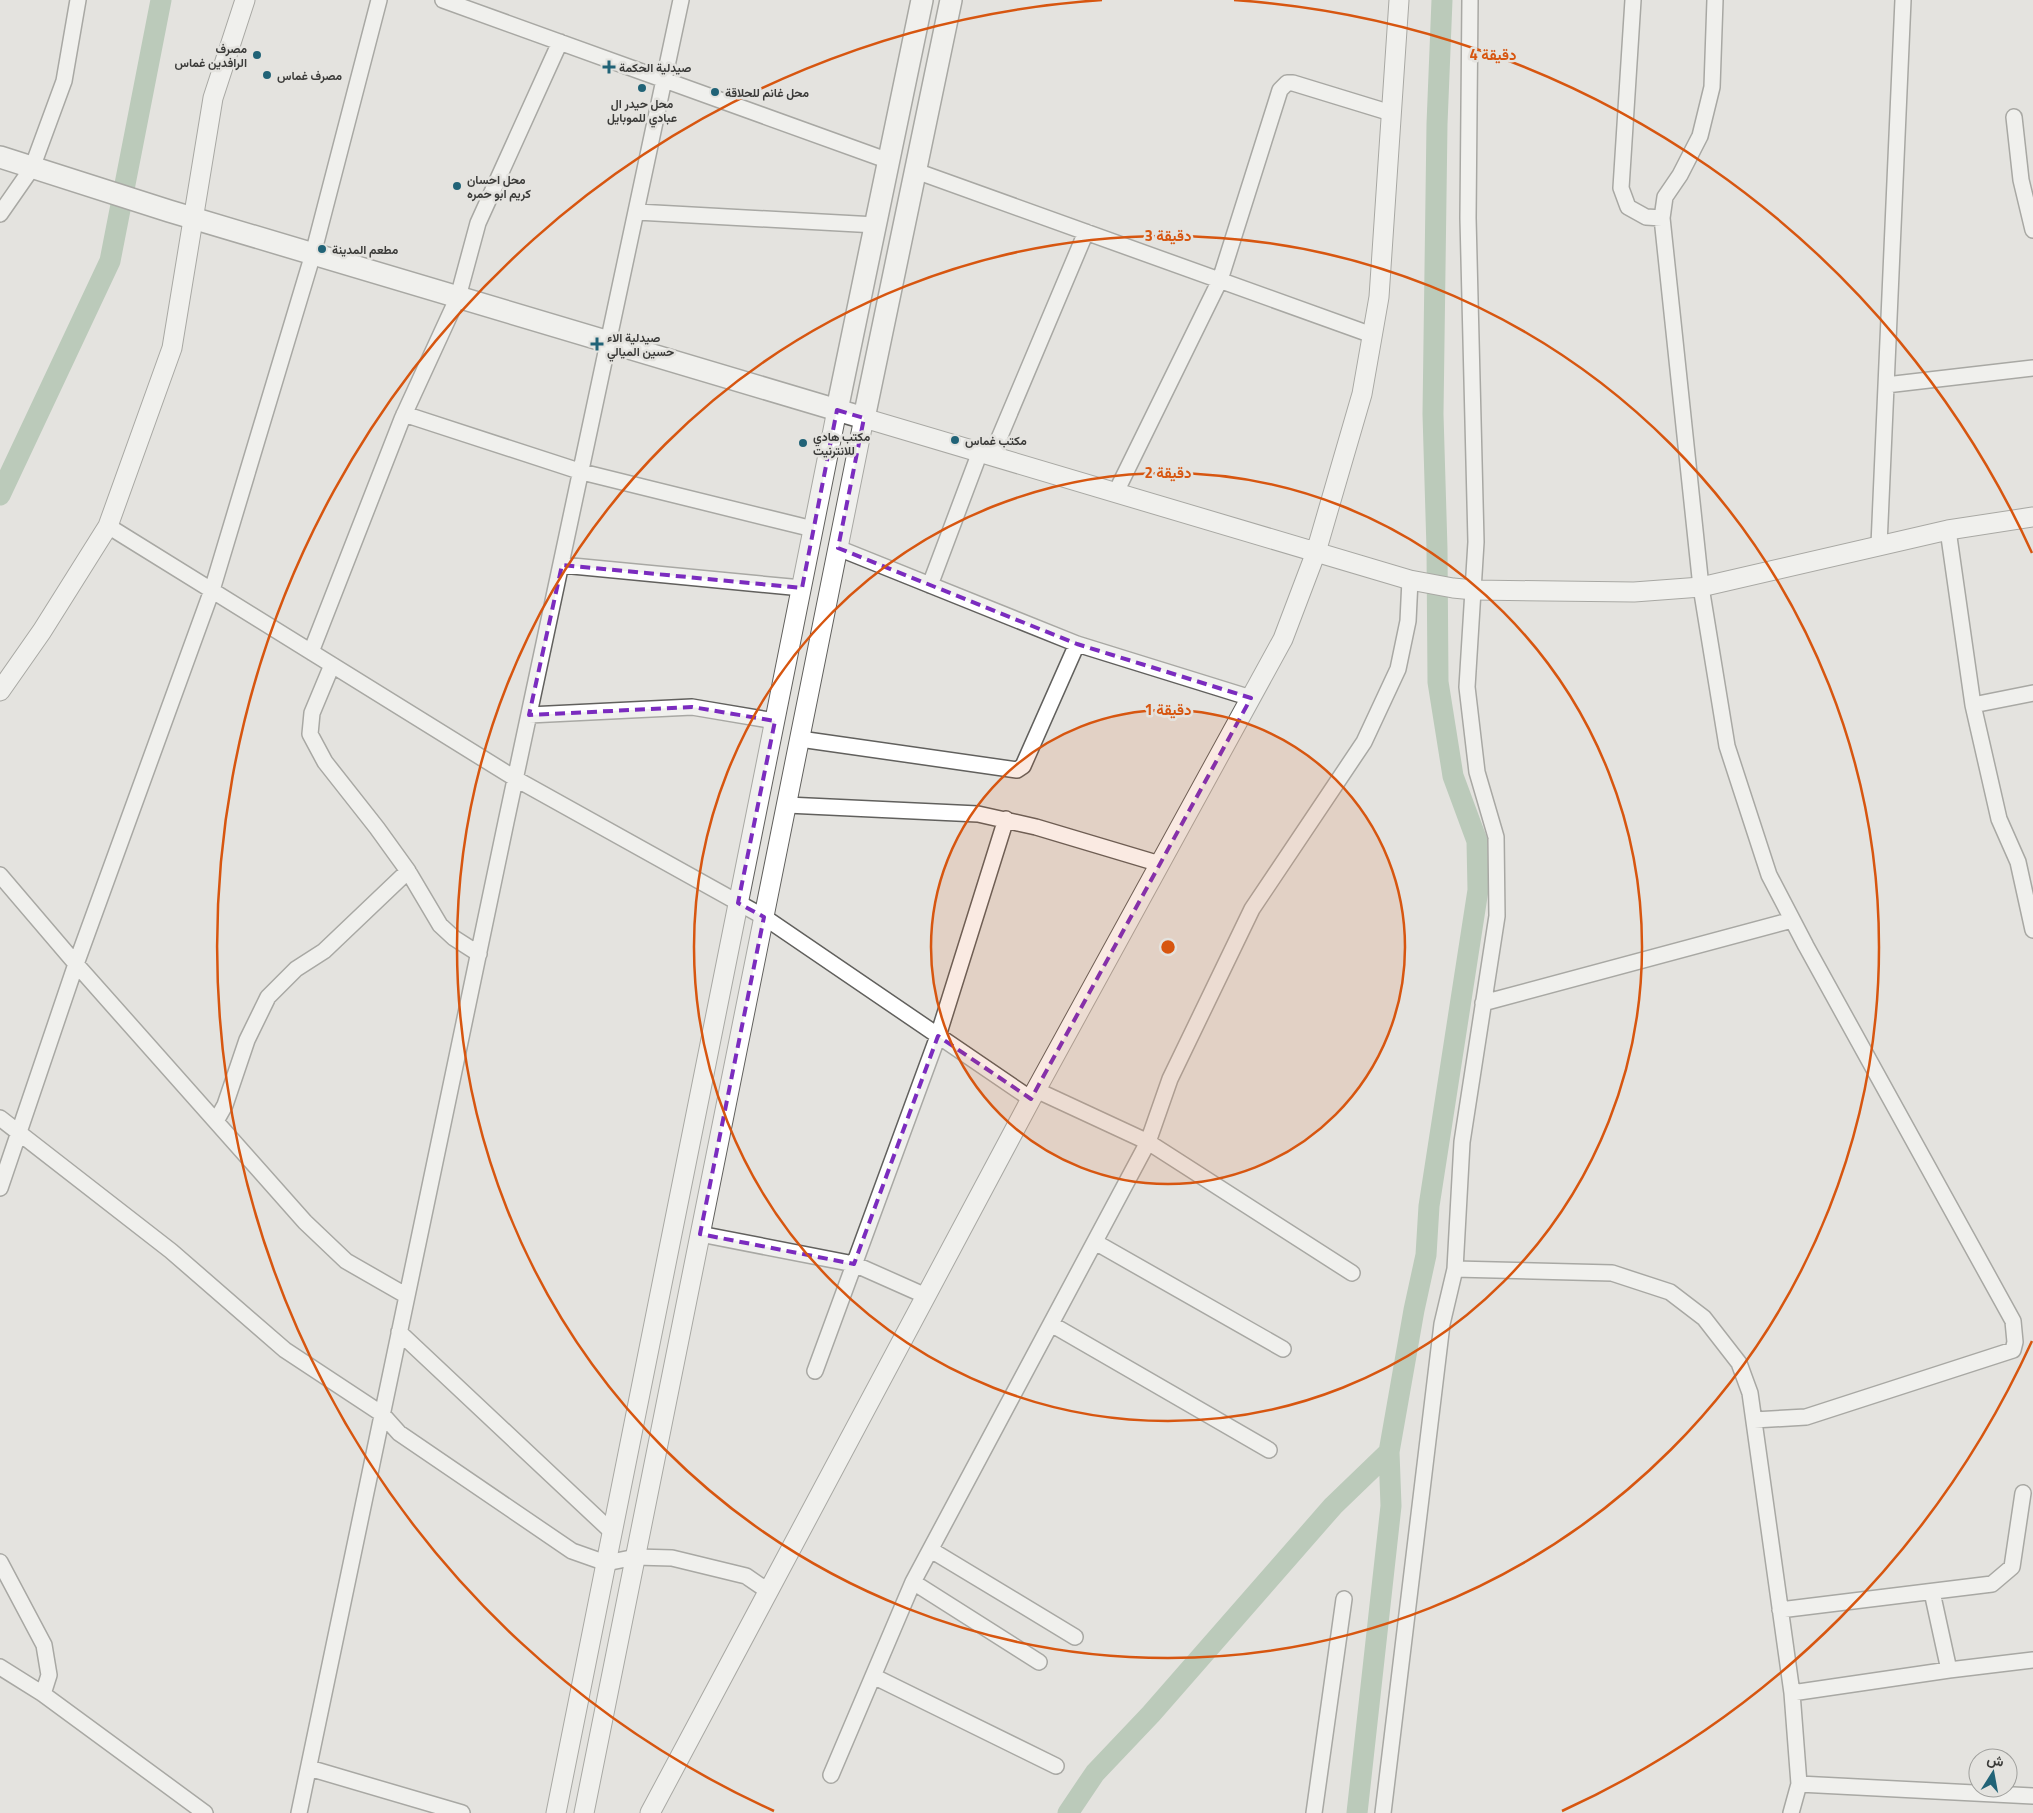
<svg xmlns="http://www.w3.org/2000/svg" width="2033" height="1813" font-family="'Titillium Web',Vazirmatn,sans-serif">
<rect width="100%" height="100%" fill="#e4e3df"/>
<g fill="none" stroke-linecap="round" stroke-linejoin="round">
<!-- canal -->
<path stroke="#8aaa8f" stroke-width="21" d="M 0,495 L 110,261 L 161,0
M 1068,1813 L 1095,1773 L 1151,1714 L 1333,1506 L 1389,1452
M 1357,1813 L 1391,1506 L 1389,1452 L 1414,1310 L 1426,1255 L 1429,1206 L 1478,890 L 1477,841 L 1453,776 L 1438,682 L 1437,549 L 1433,414 L 1437,124 L 1442,0"/>
<!-- minor casing -->
<g stroke="#61605d" stroke-width="18">
<path id="minor" d="M 443,0 L 889,161
M 1633,0 L 1621,188 L 1628,207 L 1646,217 L 1662,218
M 1715,0 L 1712,87 L 1700,136 L 1680,175 L 1665,197 L 1662,218 L 1701,587 L 1727,746 L 1769,875 L 1806,946 L 2013,1321 L 2015,1342 L 2013,1350 L 1806,1417 L 1754,1420
M 2014,117 L 2021,180 L 2033,230
M 916,171 L 1372,335
M 637,212 L 876,225
M 0,214 L 32,168 L 64,81 L 78,0
M 1886,385 L 2033,368
M 404,414 L 582,472 L 813,529
M 992,455 L 1086,232
M 1116,492 L 1220,280 L 1280,90 L 1287,83 L 1293,83 L 1391,113
M 108,526 L 516,779 L 764,917 L 1031,1099
M 1948,530 L 1973,705 L 1999,819 L 2018,862 L 2033,930
M 1879,545 L 1903,0
M 838,548 L 1077,644 L 1251,698
M 562,565 L 802,588
M 930,585 L 980,452
M 311,652 L 402,419 L 458,297 L 478,223 L 560,42
M 332,665 L 312,713 L 310,734 L 325,762 L 377,828 L 408,871 L 440,925 L 454,938 L 479,954
M 1973,705 L 2033,693
M 529,715 L 692,707 L 775,721
M 800,739 L 1017,770 L 1023,766 L 1077,644
M 787,805 L 978,814 L 1036,827 L 1160,864
M 0,875 L 76,964 L 305,1222 L 346,1261 L 407,1296
M 1483,1003 L 1792,920
M 1036,1090 L 1148,1142 L 1352,1273
M 0,1118 L 171,1251 L 285,1350 L 382,1414 L 399,1433 L 572,1551 L 606,1563 L 636,1557 L 672,1558 L 746,1576 L 768,1591
M 216,1121 L 225,1105 L 247,1040 L 268,997 L 296,969 L 324,951 L 408,871
M 0,1188 L 76,964 L 212,590 L 313,254 L 379,0
M 700,1234 L 854,1264 L 926,1296
M 1095,1242 L 1283,1349
M 1455,1269 L 1612,1273 L 1670,1292 L 1704,1318 L 1739,1363 L 1750,1393 L 1792,1693 L 1799,1784 L 1791,1813
M 1051,1324 L 1269,1450
M 399,1332 L 612,1532
M 815,1371 L 938,1036 L 1006,819
M 931,1550 L 1075,1637
M 0,1562 L 44,1645 L 49,1675 L 43,1694
M 913,1582 L 1039,1662
M 1932,1592 L 1949,1670
M 1780,1610 L 1992,1584 L 2012,1567 L 2023,1493
M 0,1667 L 43,1694 L 205,1813
M 873,1676 L 1056,1766
M 1792,1693 L 1949,1670 L 2033,1660
M 309,1768 L 462,1813
M 831,1775 L 913,1582 L 1148,1142 L 1170,1079 L 1252,909 L 1364,742 L 1398,669 L 1408,621 L 1410,580
M 1799,1784 L 2033,1796
M 299,1813 L 506,822 L 681,0
M 1314,1813 L 1344,1599
M 1383,1813 L 1442,1324 L 1455,1269 L 1462,1142 L 1497,916 L 1496,837 L 1477,772 L 1467,687 L 1476,542 L 1468,218 L 1470,0"/>
</g>
<!-- tertiary casing -->
<g stroke="#61605d" stroke-width="21">
<path id="tertiary" d="M 0,691 L 42,631 L 108,526 L 172,348 L 213,98 L 245,0
M 556,1813 L 837,410
M 584,1813 L 864,418 L 1410,580 L 1453,588 L 1474,590 L 1634,592 L 1701,587 L 1948,530 L 2033,517
M 650,1813 L 1031,1099 L 1283,639 L 1316,552 L 1362,394 L 1379,297 L 1399,0"/>
</g>
<!-- secondary casing -->
<g stroke="#61605d" stroke-width="24">
<path id="secondary" d="M 0,157 L 169,211 L 864,418 L 951,0
M 837,410 L 922,0"/>
</g>
<!-- minor -->
<use href="#minor" stroke="#fff" stroke-width="15"/>
<!-- tertiary -->
<use href="#tertiary" stroke="#fff" stroke-width="19"/>
<!-- secondary -->
<use href="#secondary" stroke="#fff" stroke-width="21"/>
</g>
<!-- marked area -->
<path d="M0 0H2033V1813H0ZM 837,410 L 864,418 L 838,548 L 1077,644 L 1251,698 L 1031,1099 L 938,1036 L 854,1264 L 700,1234 L 764,917 L 738,903 L 775,721 L 692,707 L 529,715 L 562,565 L 802,588 Z" fill="#e4e3df" fill-opacity=".55" fill-rule="evenodd"/>
<path fill="none" stroke="#7b2cbf" stroke-width="4" stroke-dasharray="10 6" stroke-linejoin="round" d="M 837,410 L 864,418 L 838,548 L 1077,644 L 1251,698 L 1031,1099 L 938,1036 L 854,1264 L 700,1234 L 764,917 L 738,903 L 775,721 L 692,707 L 529,715 L 562,565 L 802,588 Z"/>
<!-- distance rings -->
<circle cx="1168" cy="947" r="237" fill="#d75610" fill-opacity=".12"/>
<g fill="none" stroke="#d75610" stroke-width="2.5">
<circle cx="1168" cy="947" r="237"/>
<circle cx="1168" cy="947" r="474"/>
<circle cx="1168" cy="947" r="711"/>
<path d="M2032 1341A949 949 0 0 1 1562 1811M774 1811A949 949 0 0 1 1102 0M1234 0A949 949 0 0 1 2032 553"/>
</g>
<!-- markers -->
<g fill="#216377" stroke="#e4e3df" stroke-width="2">
<circle cx="257" cy="55" r="5"/>
<path d="M606.5 59.5h5v5h5v5h-5v5h-5v-5h-5v-5h5z"/>
<circle cx="267" cy="75" r="5"/>
<circle cx="642" cy="88" r="5"/>
<circle cx="715" cy="92" r="5"/>
<circle cx="457" cy="186" r="5"/>
<circle cx="322" cy="249" r="5"/>
<path d="M594.5 336.5h5v5h5v5h-5v5h-5v-5h-5v-5h5z"/>
<circle cx="955" cy="440" r="5"/>
<circle cx="803" cy="443" r="5"/>
</g>
<g text-anchor="middle" dominant-baseline="central" stroke-width="5" stroke-linejoin="round" paint-order="stroke">
<!-- poi labels -->
<g font-size="12" font-weight="bold" fill="#3b3b39" stroke="#e4e3df" text-anchor="start">
<text x="247" y="48" text-anchor="end">مصرف<tspan x="247" dy="14">الرافدين غماس</tspan></text>
<text x="619" y="67">صيدلية الحكمة</text>
<text x="277" y="75">مصرف غماس</text>
<text x="725" y="92">محل غانم للحلاقة</text>
<text x="642" y="103" text-anchor="middle">محل حيدر ال<tspan x="642" dy="14">عبادي للموبايل</tspan></text>
<text x="467" y="179">محل احسان<tspan x="467" dy="14">كريم ابو حمره</tspan></text>
<text x="332" y="249">مطعم المدينة</text>
<text x="607" y="337">صيدلية الاء<tspan x="607" dy="14">حسين الميالي</tspan></text>
<text x="813" y="436">مكتب هادي<tspan x="813" dy="14">للانترنيت</tspan></text>
<text x="965" y="440">مكتب غماس</text>
</g>
</g>
<circle cx="1168" cy="947" r="8" fill="#d75610" stroke="#e4e3df" stroke-width="2.5"/>
<g font-size="15" text-anchor="middle" font-weight="bold" fill="#d75610" stroke="#e4e3df" stroke-width="5" stroke-linejoin="round" paint-order="stroke">
<text x="1493" y="60">4 دقيقة</text>
<text x="1168" y="241">3 دقيقة</text>
<text x="1168" y="478">2 دقيقة</text>
<text x="1168" y="715">1 دقيقة</text>
</g>
<!-- north arrow -->
<g transform="translate(1993 1773) rotate(11)"><circle r="24" fill="#e4e3df" stroke="#a0a09d"/>
<path d="M0-4L9 19L0 12L-9 19Z" fill="#216377"/>
<text y="-8" font-size="14" font-weight="bold" text-anchor="middle" fill="#3b3b39">ش</text>
</g>
</svg>
